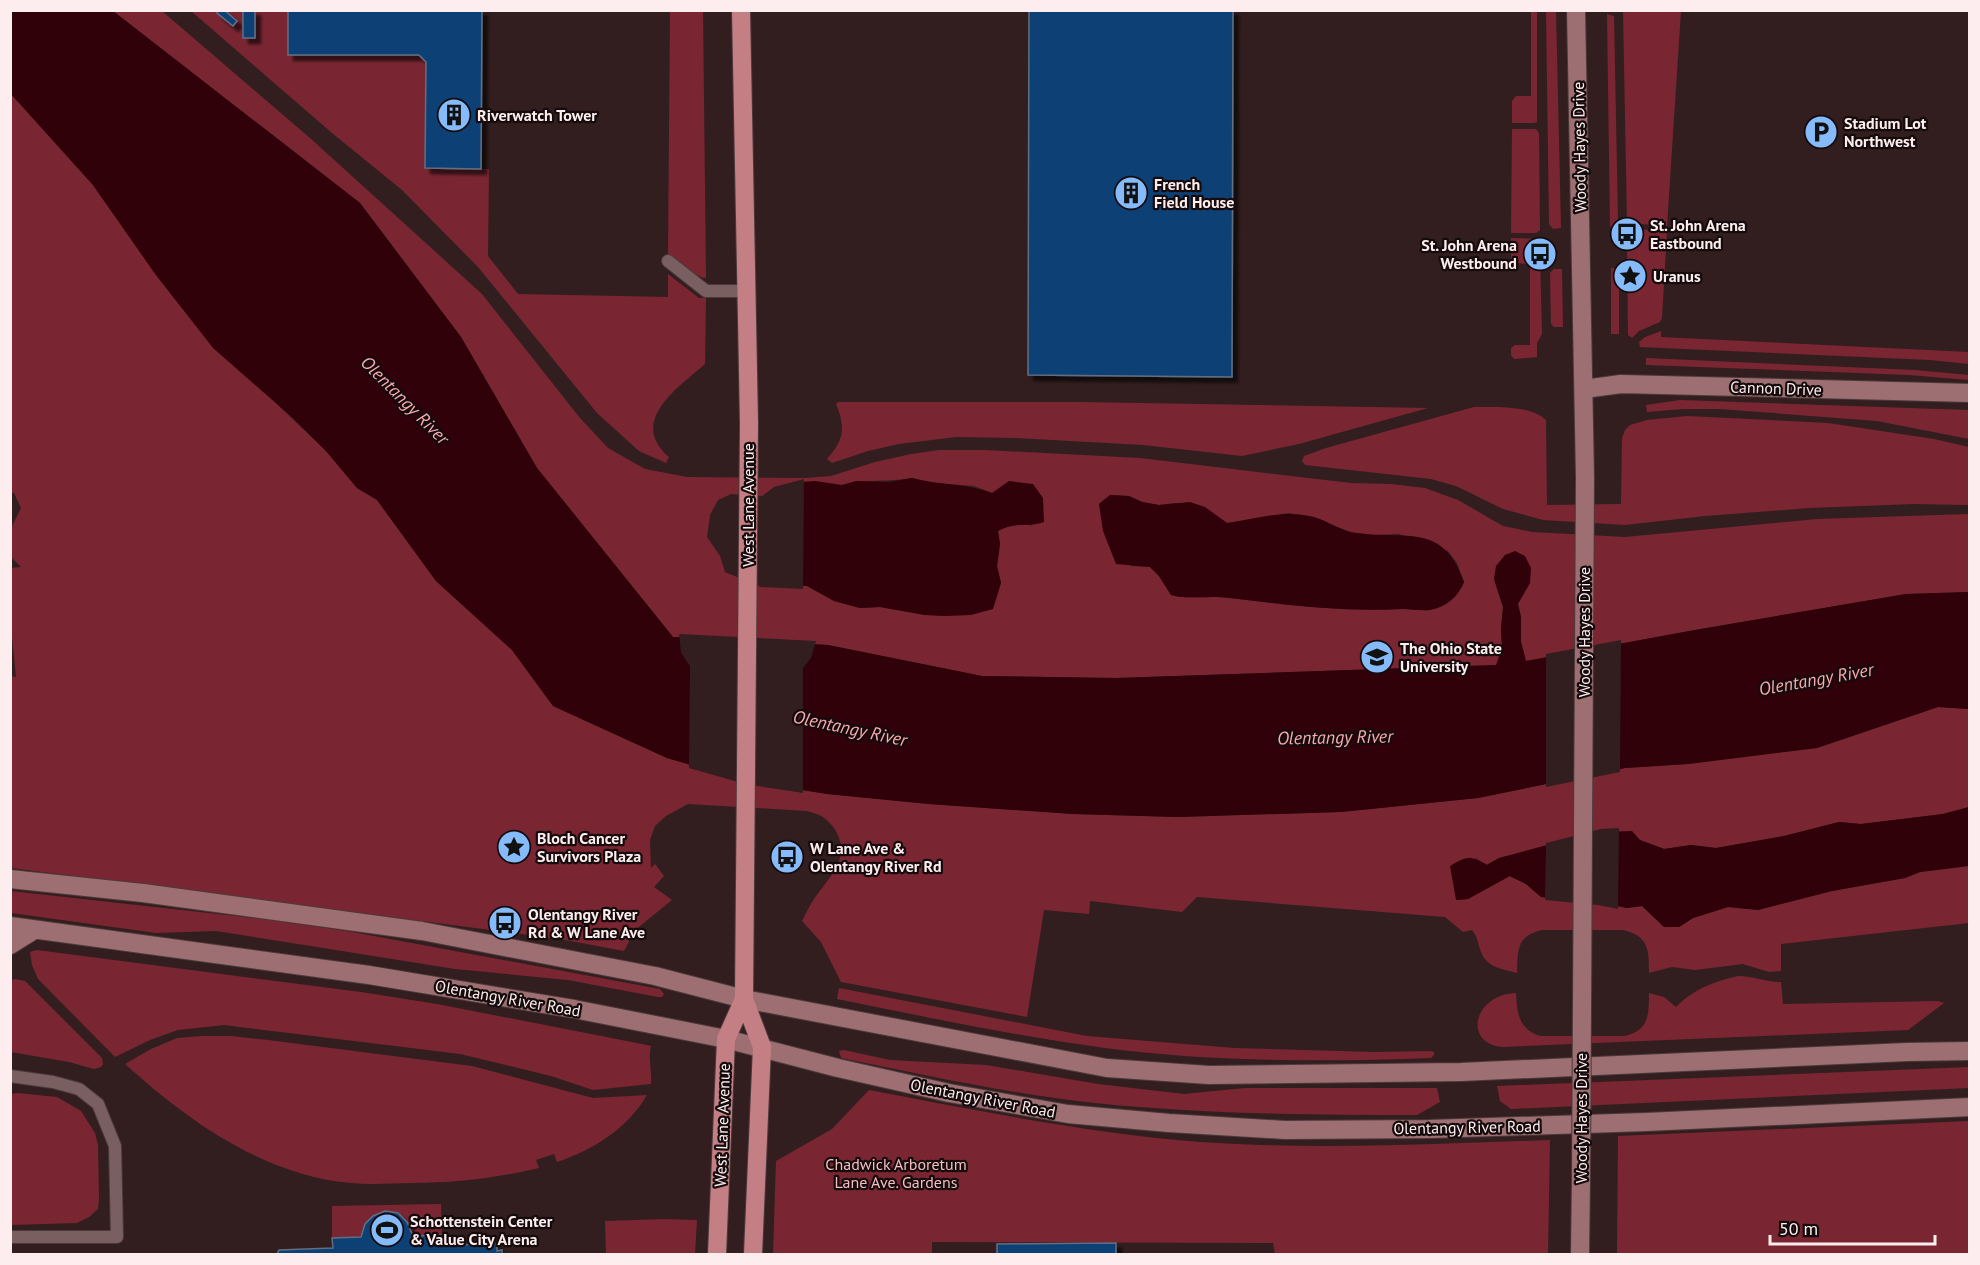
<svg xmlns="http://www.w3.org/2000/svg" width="1980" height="1265" font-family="'PT Sans',sans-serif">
<defs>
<filter id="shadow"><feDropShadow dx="5.5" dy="5.5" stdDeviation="1.5" flood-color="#0009"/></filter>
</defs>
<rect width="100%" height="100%" fill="#331e1f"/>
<!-- green -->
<path fill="#7a2632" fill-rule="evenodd" d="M 113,11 L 162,11 L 310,138 L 482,294 L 580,418 L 608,448 L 645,469 L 687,477 L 806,478 L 831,476 L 875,462 L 911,454 L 939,450 L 985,450 L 1140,458 L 1351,483 L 1391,484 L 1425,488 L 1458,500 L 1503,526 L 1532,532 L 1625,537 L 1817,519 L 1969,514 L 1969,592 L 1906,594 L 1695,630 L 1526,661 L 1521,642 L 1521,617 L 1518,604 L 1494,579 L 1503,607 L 1501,629 L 1502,648 L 1497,665 L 1116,678 L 982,676 L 828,645 L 673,637 L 537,468 L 461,337 L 360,203 ZM 912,478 L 934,483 L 974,486 L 992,493 L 1033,526 C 1020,522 1010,524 998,531 L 1000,544 L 997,566 L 1001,583 L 946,616 L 925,615 L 880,607 L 860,608 L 834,601 L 807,586 L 774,584 L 842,485 C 865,479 888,482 912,478 ZM 1110,495 L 1129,496 L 1142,502 L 1159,505 L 1175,503 L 1217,516 L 1227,523 L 1289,513 L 1315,518 L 1353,533 L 1376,535 L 1399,534 L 1448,551 L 1457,563 L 1464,582 C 1458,597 1446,607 1430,610 C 1422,611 1412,609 1403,609 C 1343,612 1289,605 1230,598 C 1210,595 1190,600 1171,595 L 1159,576 L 1150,567 L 1131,566 L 1099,504 Z
M 191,11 L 288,11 L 288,55 L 419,55 L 426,62 L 425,168 L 489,169 L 488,256 L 518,294 L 668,297 L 668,274 L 699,298 L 706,298 L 705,364 C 679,387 627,421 669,457 L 666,463 L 639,451 L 597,413 L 478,267 L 402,190 L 332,133 Z
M 670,11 L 703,11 L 706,278 C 693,277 681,260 668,254 Z
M 1531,11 L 1537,11 L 1537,122 L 1534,123 L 1512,123 L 1512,101 L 1516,96 L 1531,96 Z
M 1546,11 L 1556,11 L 1561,228 L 1553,229 L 1549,224 Z
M 1623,11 L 1681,11 L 1667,226 L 1627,223 Z
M 1607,14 L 1614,16 L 1618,221 L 1615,228 L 1610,227 Z
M 11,94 L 93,185 L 156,275 L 182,308 L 259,387 L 326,451 L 357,488 L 377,500 L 436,581 L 512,650 L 553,706 L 667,758 L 746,781 L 827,794 L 929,804 L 1073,814 L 1178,817 L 1341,812 L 1478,798 L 1625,768 L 1688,764 L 1817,748 L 1938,707 L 1969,709 L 1969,807 L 1943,814 L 1861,824 L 1839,822 L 1784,836 L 1716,848 L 1691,845 L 1664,849 L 1640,840 L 1538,849 L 1499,858 L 1486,865 L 1475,858 L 1456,900 L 1468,899 L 1509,876 L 1526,884 L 1541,897 L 1598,902 L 1627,908 L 1642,906 L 1664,927 L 1679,927 L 1693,918 L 1728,907 L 1758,910 L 1832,891 L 1905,878 L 1920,872 L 1967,866 L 1970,866 L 1969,923 L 1781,944 L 1781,971 L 1769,972 L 1743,964 L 1695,970 L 1672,967 L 1649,973 C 1649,950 1649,936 1623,930 L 1542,930 C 1516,936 1518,950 1517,973 C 1503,969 1487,968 1481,952 C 1478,944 1478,937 1472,930 L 1463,932 L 1445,917 L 1197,897 L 1182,912 L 1090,901 L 1089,914 L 1044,910 L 1027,1017 L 841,982 L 821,942 L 802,921 C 806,914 809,906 814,899 C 829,877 853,857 834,828 C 826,817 819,814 807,811 L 688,804 L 666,816 L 655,826 L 650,840 L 651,868 L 655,864 L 664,876 L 654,887 L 672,900 L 635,930 L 624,951 L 560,939 L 11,868 L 11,676 L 16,677 L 12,638 L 10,634 L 10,568 L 21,567 L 11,557 L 10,530 L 21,508 L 14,493 L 10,493 Z
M 1512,129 L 1536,129 L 1539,133 L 1540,230 L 1536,233 L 1511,233 Z
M 1634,229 L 1667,231 L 1662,318 L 1660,322 L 1639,331 L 1632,338 L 1628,335 L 1627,246 L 1634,246 Z
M 1511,238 L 1540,239 L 1540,241 L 1535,242 L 1535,255 L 1540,256 L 1542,334 L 1537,343 L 1537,357 L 1514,359 L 1511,355 L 1511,348 L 1515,345 L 1530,345 L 1530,264 L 1514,263 L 1511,260 Z
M 1611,268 L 1616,268 L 1619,271 L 1619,334 L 1611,334 Z
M 1554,269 L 1562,269 L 1563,327 L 1554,327 L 1551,324 L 1550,273 Z
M 1661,331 L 1661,337 L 1969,352 L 1969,364 L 1930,360 L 1640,347 L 1639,342 L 1645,337 Z
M 1646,358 L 1915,370 L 1969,375 L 1969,380 L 1909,375 L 1646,365 Z
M 1680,400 L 1969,410 L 1969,439 L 1877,421 L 1720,409 L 1683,409 L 1647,412 L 1646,405 Z
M 838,402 L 1081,402 L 1428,408 L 1299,444 L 1242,456 L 1143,445 L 1016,438 L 956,437 L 899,444 L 868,451 L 832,463 L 827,459 C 844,440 846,428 836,404 Z
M 1474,407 C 1493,407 1531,405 1546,420 L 1547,505 L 1621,504 L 1622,438 L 1625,430 L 1630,425 L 1647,420 L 1687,416 L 1828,423 L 1934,439 L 1969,447 L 1969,505 L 1914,504 L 1809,508 L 1705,516 L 1625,525 L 1543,520 L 1503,509 L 1456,486 L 1431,479 L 1305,465 L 1302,461 L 1304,456 L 1326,448 Z
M 11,891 L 262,919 L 347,931 L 660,989 L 664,994 L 662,997 L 658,997 L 568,980 L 455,969 L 216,931 L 156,933 L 11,913 Z
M 37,950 L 361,992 L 437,1004 L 647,1045 L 651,1046 C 648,1059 652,1071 651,1084 L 593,1090 L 551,1076 L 460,1054 L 224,1025 L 178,1030 L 150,1040 L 115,1057 L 38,979 L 32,965 L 30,952 Z
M 1738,976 C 1753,976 1766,982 1781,982 L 1783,1004 L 1938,1001 L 1944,1003 L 1908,1030 L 1502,1047 C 1463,1043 1473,995 1516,993 C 1517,1014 1519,1030 1541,1036 L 1624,1036 C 1649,1031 1649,1015 1649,993 L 1664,997 L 1676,1007 C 1694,989 1713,982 1738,976 Z
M 15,979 L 25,981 L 102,1058 L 103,1064 L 101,1067 L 94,1069 L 69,1062 L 11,1052 L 11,980 Z
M 839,988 L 1087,1036 L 1234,1048 L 1374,1052 L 1430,1051 L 1434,1052 L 1434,1055 L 1431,1058 C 1324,1062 1212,1062 1105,1048 C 1015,1036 926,1017 837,999 Z
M 203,1036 L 231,1036 L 268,1040 L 472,1066 L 593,1098 L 647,1095 C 627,1129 593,1150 557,1162 L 554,1154 L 536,1160 L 539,1168 C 497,1178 455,1183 412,1183 C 392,1183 372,1185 352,1183 C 265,1176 188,1121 125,1064 L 151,1049 L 177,1038 Z
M 844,1050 L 890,1060 L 986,1065 L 1098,1084 L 1184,1094 L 1245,1088 L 1437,1088 L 1440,1102 L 1417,1115 C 1310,1115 1202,1114 1095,1103 C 1010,1094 925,1075 841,1058 L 839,1051 Z
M 1970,1067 L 1969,1088 L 1511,1109 L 1500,1101 L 1497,1086 Z
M 869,1090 C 979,1111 1089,1133 1200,1142 C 1317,1150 1434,1144 1550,1140 L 1548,1254 L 1275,1254 L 1273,1243 L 932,1242 L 932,1254 L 773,1254 L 776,1161 L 832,1129 Z
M 18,1093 L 57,1097 L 81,1111 L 95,1133 L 98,1145 L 99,1198 L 98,1209 L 89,1217 L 77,1223 L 11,1225 L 11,1094 Z
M 1969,1121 L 1969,1254 L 1617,1254 L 1618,1136 Z
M 441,1204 L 442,1235 L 413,1236 C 411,1232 410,1226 407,1223 C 398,1207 376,1209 366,1223 C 363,1227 362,1233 361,1237 L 332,1238 L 332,1206 Z
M 665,1219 L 697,1220 L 695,1254 L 606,1254 L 605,1221 Z"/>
<!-- water -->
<path fill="#300109" d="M 10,11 L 113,11 L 360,203 L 461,337 L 537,468 L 673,637 L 828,645 L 982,676 L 1116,678 L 1496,665 L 1502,648 L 1501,629 L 1503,607 L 1494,579 L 1496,566 L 1505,555 L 1515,551 L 1525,556 L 1531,568 L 1530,583 L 1518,604 L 1521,617 L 1521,642 L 1526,661 L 1695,630 L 1906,594 L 1969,592 L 1969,709 L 1938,707 L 1817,748 L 1688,764 L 1625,768 L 1478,798 L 1341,812 L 1178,817 L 1073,814 L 929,804 L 827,794 L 746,781 L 667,758 L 553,706 L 512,650 L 436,581 L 377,500 L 357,488 L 326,451 L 293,418 L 213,348 L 156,275 L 93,185 L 11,94 Z
M 912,478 C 938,485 966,483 992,493 L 1009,481 L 1033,484 L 1043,498 L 1044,522 C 1027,528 1016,521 998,531 L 1000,544 L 997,566 L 1001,583 L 993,609 L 971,615 L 946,616 L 925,615 L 880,607 L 860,608 L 834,601 L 807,586 L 774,584 L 763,499 L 802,482 L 815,481 L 842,485 L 856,481 L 889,482 Z
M 1110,495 L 1129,496 L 1142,502 L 1159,505 L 1190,502 L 1205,507 L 1227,523 C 1257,519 1283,509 1314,517 C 1328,521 1342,532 1357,533 C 1407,540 1443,522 1464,582 C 1458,597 1446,607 1430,610 C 1422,611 1412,609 1403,609 C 1343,612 1289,605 1230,598 C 1209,595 1190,600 1171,595 L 1159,576 L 1150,567 L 1116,564 L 1103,531 L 1099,504 Z
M 1969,807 L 1969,866 L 1920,872 L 1905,878 L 1832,891 L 1758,910 L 1728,907 L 1693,918 L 1679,927 L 1664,927 L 1642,906 L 1627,908 L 1598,902 L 1541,897 L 1526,884 L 1510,876 L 1468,899 L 1456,900 L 1450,866 C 1466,856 1471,855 1487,865 L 1499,858 L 1569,839 L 1602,832 L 1632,831 L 1640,840 L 1664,849 L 1691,845 L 1716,848 L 1784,836 L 1839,822 L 1861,824 L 1943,814 Z"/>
<!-- pier -->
<path fill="#331e1f" d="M 804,479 L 803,589 L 761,587 L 725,572 L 720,556 L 707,537 L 710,515 L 718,500 L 731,494 L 762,496 L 774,487 Z
M 679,634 L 816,641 L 811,658 L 803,668 L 803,793 L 745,784 L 689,768 L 690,666 L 681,653 Z
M 1621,640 L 1620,772 L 1546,787 L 1546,654 Z
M 1619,828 L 1618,909 L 1598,905 L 1545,900 L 1546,843 L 1601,829 Z"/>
<!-- building -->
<path fill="#0c4074" stroke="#617082" stroke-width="1.5" filter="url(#shadow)" d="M 219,10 L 224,10 L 237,21 L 233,26 L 217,13 Z
M 243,10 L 255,10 L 255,38 L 243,38 Z
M 288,10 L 482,10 L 481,169 L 425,168 L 426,62 L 419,55 L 288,55 Z
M 1029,10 L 1233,10 L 1232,377 L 1028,375 Z
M 385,1211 L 398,1213 L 407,1222 L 413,1236 L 442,1235 L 444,1245 L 497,1244 L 497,1251 L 502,1250 L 502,1254 L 272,1254 L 277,1254 L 279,1250 L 333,1248 L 332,1238 L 361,1237 L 365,1224 L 373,1216 Z
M 1116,1243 L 1116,1254 L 997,1254 L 997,1244 Z"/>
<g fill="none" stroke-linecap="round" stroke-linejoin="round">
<!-- lane casing -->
<g stroke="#4c3a3b" stroke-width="14">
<path id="lane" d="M 668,261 L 706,291 L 747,291
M 10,1076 L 53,1082 L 79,1089 L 98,1104 L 115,1146 L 117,1237 L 10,1237"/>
</g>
<!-- secondary casing -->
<g stroke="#4c3a3b" stroke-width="20">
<path id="secondary" d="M 1576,10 L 1585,478 L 1582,1007
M 1584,389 L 1621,384 L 1970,393
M 10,879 L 143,893 L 422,931 L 655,976 L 744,999 L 1107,1068 L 1209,1075 L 1461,1072 L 1907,1052 L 1970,1051
M 10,926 L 369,975 L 574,1009 L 726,1039 L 838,1068 L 949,1093 L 1068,1114 L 1169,1123 L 1285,1130 L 1429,1129 L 1646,1122 L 1970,1107
M 10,945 L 34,930
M 1580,1254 L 1581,1179"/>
</g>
<!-- primary casing -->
<g stroke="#4c3a3b" stroke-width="20">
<path id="primary" d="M 741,10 L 749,423 L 744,999 L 762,1047 L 753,1254
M 717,1254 L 726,1039 L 744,999"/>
</g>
<!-- lane -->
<use href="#lane" stroke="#795f60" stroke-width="12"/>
<!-- secondary -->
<use href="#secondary" stroke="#9e6f72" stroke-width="18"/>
<!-- primary -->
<use href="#primary" stroke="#c47f85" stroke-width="18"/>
<!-- secondary-bridge casing -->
<g stroke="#4c3a3b" stroke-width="20" stroke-linecap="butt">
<path id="secondary-bridge" d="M 1581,1179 L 1582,1007"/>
</g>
<!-- secondary-bridge -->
<use href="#secondary-bridge" stroke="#9e6f72" stroke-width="18"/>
</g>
<!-- icons -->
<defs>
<g id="building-disc" transform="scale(1.725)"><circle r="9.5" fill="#85bbfb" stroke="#150b0c"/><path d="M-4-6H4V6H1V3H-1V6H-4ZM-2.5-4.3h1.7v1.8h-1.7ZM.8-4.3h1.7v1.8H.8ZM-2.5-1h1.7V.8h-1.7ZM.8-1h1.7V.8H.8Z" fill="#111"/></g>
<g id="parking-disc" transform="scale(1.725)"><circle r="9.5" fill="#85bbfb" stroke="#150b0c"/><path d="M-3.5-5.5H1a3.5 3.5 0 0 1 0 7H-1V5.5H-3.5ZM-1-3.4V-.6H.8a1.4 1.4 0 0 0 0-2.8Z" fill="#111"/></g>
<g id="bus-disc" transform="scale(1.725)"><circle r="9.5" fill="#85bbfb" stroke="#150b0c"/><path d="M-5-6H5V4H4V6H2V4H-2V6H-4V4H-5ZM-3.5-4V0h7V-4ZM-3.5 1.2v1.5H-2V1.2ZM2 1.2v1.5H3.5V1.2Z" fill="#111"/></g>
<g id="sight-disc" transform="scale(1.725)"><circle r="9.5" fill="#85bbfb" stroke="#150b0c"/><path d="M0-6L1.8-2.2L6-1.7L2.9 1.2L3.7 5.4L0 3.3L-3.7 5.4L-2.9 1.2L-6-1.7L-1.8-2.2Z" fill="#111"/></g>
<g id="university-disc" transform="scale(1.725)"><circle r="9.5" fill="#85bbfb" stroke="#150b0c"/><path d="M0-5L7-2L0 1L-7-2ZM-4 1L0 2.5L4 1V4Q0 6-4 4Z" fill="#111"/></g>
<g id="stadium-disc" transform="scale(1.725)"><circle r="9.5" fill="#85bbfb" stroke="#150b0c"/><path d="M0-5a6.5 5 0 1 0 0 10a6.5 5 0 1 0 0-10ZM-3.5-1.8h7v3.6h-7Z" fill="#111"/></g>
</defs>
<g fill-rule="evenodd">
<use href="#building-disc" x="454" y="115"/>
<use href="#parking-disc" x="1821" y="132"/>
<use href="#building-disc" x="1131" y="193"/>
<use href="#bus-disc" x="1627" y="234"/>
<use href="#bus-disc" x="1540" y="254"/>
<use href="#sight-disc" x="1630" y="276"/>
<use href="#university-disc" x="1377" y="657"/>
<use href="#sight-disc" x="514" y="847"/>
<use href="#bus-disc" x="787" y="857"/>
<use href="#bus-disc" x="505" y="923"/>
<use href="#stadium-disc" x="387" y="1230"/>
</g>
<g text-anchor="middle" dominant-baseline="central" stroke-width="4.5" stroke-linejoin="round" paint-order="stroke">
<!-- poi labels -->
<g font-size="16" font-weight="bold" fill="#fdedee" stroke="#150b0c" text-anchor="start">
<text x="477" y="115">Riverwatch Tower</text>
<text x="1844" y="123">Stadium Lot<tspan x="1844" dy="18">Northwest</tspan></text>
<text x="1154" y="184">French<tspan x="1154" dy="18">Field House</tspan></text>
<text x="1650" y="225">St. John Arena<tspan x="1650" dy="18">Eastbound</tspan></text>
<text x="1517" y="245" text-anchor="end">St. John Arena<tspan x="1517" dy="18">Westbound</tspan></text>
<text x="1653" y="276">Uranus</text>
<text x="1400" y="648">The Ohio State<tspan x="1400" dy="18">University</tspan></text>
<text x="537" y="838">Bloch Cancer<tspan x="537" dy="18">Survivors Plaza</tspan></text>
<text x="810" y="848">W Lane Ave &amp;<tspan x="810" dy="18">Olentangy River Rd</tspan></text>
<text x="528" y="914">Olentangy River<tspan x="528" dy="18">Rd &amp; W Lane Ave</tspan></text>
<text x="410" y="1221">Schottenstein Center<tspan x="410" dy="18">&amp; Value City Arena</tspan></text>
</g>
<!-- street labels -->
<g font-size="16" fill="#fdedee" stroke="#150b0c">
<text transform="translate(1579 147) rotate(-91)">Woody Hayes Drive</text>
<text transform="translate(1776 388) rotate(2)">Cannon Drive</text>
<text transform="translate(748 505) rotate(-90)">West Lane Avenue</text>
<text transform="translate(1584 632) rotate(-90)">Woody Hayes Drive</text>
<text transform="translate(508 998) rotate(10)">Olentangy River Road</text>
<text transform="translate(983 1098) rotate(11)">Olentangy River Road</text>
<text transform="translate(1581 1118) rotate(-90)">Woody Hayes Drive</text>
<text transform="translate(722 1125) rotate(-88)">West Lane Avenue</text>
<text transform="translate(1467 1127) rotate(-1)">Olentangy River Road</text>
</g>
<!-- park labels -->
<g font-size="16" fill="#f5bec1" stroke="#150b0c">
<text x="896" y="1164">Chadwick Arboretum<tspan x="896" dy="18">Lane Ave. Gardens</tspan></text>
</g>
<!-- water labels -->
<g font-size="18" font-style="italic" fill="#fbaaaf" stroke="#150b0c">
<text transform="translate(405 400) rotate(45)">Olentangy River</text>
<text transform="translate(1816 679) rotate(-10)">Olentangy River</text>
<text transform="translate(850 728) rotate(12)">Olentangy River</text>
<text transform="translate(1335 737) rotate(-1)">Olentangy River</text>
</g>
</g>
<!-- border -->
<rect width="1980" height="1265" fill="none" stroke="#fdedee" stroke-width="24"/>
<!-- scale -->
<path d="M1770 1235v9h165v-9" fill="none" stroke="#fdedee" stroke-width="3"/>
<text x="1779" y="1235" font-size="18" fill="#fdedee" stroke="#150b0c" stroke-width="4.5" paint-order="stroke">50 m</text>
</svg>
